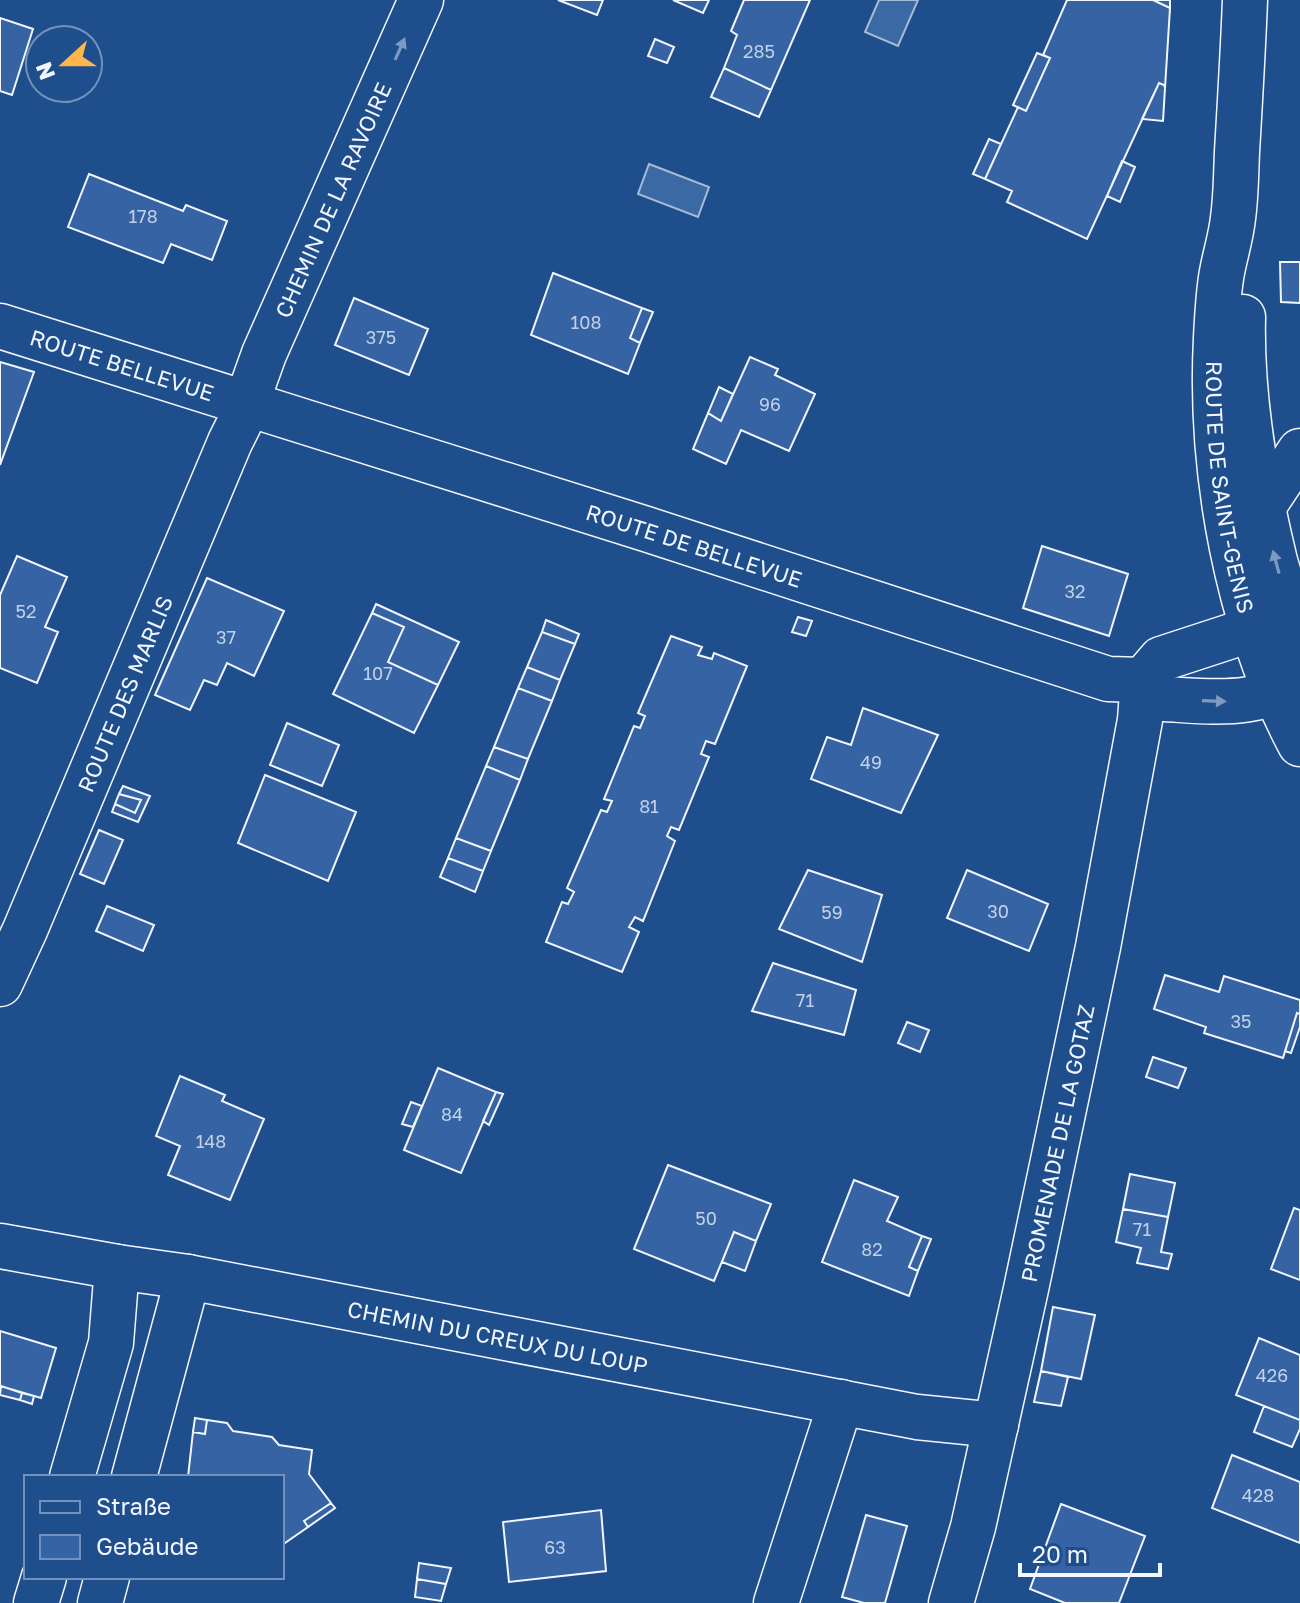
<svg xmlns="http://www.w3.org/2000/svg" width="1300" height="1603" font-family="'Golos Text',sans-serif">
<rect width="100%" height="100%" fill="#1f4e8c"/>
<!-- water -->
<path fill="#3b69a3" stroke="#a8bbd7" stroke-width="2" d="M 879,0 L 918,0 L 898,46 L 865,32 Z
M 649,164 L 709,187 L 698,217 L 638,194 Z"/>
<!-- building -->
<path fill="#3563a3" stroke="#f2f6ff" stroke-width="2" d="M 558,0 L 603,0 L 597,15 Z
M 673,0 L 709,0 L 703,13 Z
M 744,0 L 810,0 L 771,90 L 724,68 L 737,35 L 731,31 Z
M 1067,0 L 1153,0 L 1170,8 L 1165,88 L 1164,85 L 1159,83 L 1087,239 L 1007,202 L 1012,191 L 985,179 L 1018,107 L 1026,111 L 1050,58 L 1043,55 Z
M 1153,0 L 1170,0 L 1170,8 Z
M 0,18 L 33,29 L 12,95 L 0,91 Z
M 655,39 L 674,47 L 667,63 L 648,56 Z
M 1037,53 L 1050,58 L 1026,111 L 1013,105 Z
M 724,68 L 771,90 L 759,117 L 711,97 Z
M 1159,83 L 1164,85 L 1165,88 L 1163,121 L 1142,119 Z
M 989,139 L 1001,144 L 985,179 L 973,174 Z
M 1122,161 L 1135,167 L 1120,202 L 1107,196 Z
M 89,174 L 183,211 L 186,205 L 227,221 L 212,260 L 171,244 L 163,263 L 68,227 Z
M 1280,262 L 1300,262 L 1300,303 L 1281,302 Z
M 553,273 L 642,308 L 630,338 L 640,343 L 628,374 L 531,335 Z
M 354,298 L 428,329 L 409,375 L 335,345 Z
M 642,308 L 653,312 L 640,343 L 630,338 Z
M 750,357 L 778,369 L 775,375 L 815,394 L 789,451 L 741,430 L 726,464 L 693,449 L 708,413 L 721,421 Z
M 0,362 L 34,372 L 0,465 Z
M 719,387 L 733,394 L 721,421 L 708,413 Z
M 1042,546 L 1128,574 L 1109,636 L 1023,608 Z
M 17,556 L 67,577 L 45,627 L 58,632 L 37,683 L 0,668 L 0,595 Z
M 207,578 L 284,611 L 254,676 L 227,663 L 217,685 L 204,680 L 190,710 L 155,695 Z
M 376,604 L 459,642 L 438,685 L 388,662 L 404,627 L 372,613 Z
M 372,613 L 404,627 L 388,662 L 438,685 L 414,733 L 333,694 Z
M 798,617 L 812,621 L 806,636 L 792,632 Z
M 546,620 L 579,634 L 575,644 L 542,632 Z
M 542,632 L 575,644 L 560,680 L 527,667 Z
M 671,636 L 702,647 L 698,655 L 712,659 L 714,653 L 747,666 L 715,744 L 706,741 L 701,754 L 709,757 L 679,830 L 671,827 L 667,836 L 675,841 L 643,921 L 635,917 L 629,927 L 639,932 L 622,972 L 546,942 L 562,902 L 568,904 L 574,892 L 567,888 L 601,810 L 607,812 L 612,801 L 604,799 L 634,726 L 640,728 L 645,716 L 638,713 Z
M 527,667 L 560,680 L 552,701 L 518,688 Z
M 518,688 L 552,701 L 528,759 L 494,747 Z
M 863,708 L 938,735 L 901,813 L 811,779 L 827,737 L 851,745 Z
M 287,723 L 339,745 L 322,786 L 270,765 Z
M 494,747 L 528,759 L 520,780 L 486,766 Z
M 486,766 L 520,780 L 491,851 L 456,838 Z
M 265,775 L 356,812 L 328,881 L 238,843 Z
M 123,786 L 150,796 L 138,822 L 112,812 L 115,804 L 135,813 L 141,800 L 119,794 Z
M 119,794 L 141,800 L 135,813 L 115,804 Z
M 99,830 L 123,840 L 104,884 L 80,874 Z
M 456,838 L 491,851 L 483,871 L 448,858 Z
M 448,858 L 483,871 L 475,892 L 440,877 Z
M 808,870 L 882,895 L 862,962 L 779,929 Z
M 967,870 L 1048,904 L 1029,951 L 947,918 Z
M 107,906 L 154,925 L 143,951 L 96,931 Z
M 773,963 L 856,990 L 844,1035 L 752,1011 Z
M 1165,975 L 1219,992 L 1224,976 L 1300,1000 L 1300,1014 L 1297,1013 L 1283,1058 L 1204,1033 L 1206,1027 L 1154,1009 Z
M 1297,1013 L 1300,1014 L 1300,1027 L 1291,1053 L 1285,1051 Z
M 907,1022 L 929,1030 L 920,1052 L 898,1043 Z
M 1153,1057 L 1186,1068 L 1178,1088 L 1146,1077 Z
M 438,1068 L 496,1092 L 461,1173 L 404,1150 Z
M 180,1076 L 225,1095 L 222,1101 L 264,1119 L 230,1200 L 168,1175 L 180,1146 L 156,1136 Z
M 496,1092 L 503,1094 L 489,1125 L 483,1121 Z
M 411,1102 L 422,1106 L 413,1127 L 402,1124 Z
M 668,1165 L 771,1204 L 756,1241 L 734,1232 L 714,1281 L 634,1249 Z
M 1130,1174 L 1175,1183 L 1168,1217 L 1123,1209 Z
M 854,1180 L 898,1197 L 887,1221 L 922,1236 L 909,1267 L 918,1271 L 909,1296 L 822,1262 Z
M 1294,1208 L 1300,1210 L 1300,1280 L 1271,1269 Z
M 1123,1209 L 1168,1217 L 1161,1252 L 1172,1254 L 1168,1269 L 1137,1263 L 1141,1248 L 1116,1242 Z
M 734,1232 L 756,1241 L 745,1271 L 722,1262 Z
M 922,1236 L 931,1239 L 918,1271 L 909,1267 Z
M 1053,1307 L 1095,1315 L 1081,1379 L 1041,1371 Z
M 0,1331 L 56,1348 L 41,1398 L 0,1386 Z
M 1259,1338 L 1300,1355 L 1300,1420 L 1236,1395 Z
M 1041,1371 L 1068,1377 L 1061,1406 L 1034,1402 Z
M 1,1386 L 22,1393 L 20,1400 L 0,1395 Z
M 22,1393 L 34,1396 L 32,1404 L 20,1400 Z
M 1264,1406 L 1300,1420 L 1300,1429 L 1292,1447 L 1254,1432 Z
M 195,1418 L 207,1420 L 205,1434 L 193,1432 Z
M 207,1420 L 227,1423 L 233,1431 L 272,1437 L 279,1445 L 312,1450 L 309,1474 L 331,1503 L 304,1521 L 308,1527 L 282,1545 L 282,1477 L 188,1477 L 193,1432 L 205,1434 Z
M 1232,1455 L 1300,1482 L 1300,1543 L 1212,1508 Z
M 331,1503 L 335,1508 L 308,1527 L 304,1521 Z
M 1061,1504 L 1145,1536 L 1119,1603 L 1065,1603 L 1030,1589 Z
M 601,1510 L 606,1571 L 509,1582 L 503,1522 Z
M 866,1515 L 907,1526 L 885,1603 L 864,1603 L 842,1597 Z
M 419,1563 L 451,1568 L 446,1584 L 417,1579 Z
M 417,1579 L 446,1584 L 441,1601 L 415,1597 Z"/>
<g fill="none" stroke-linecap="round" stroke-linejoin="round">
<!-- minor casing -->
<g stroke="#f2f6ff" stroke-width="47">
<g id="minor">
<path id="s1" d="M 0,326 L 646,529 L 1108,679 L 1143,680 L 1164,699 C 1206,701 1274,711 1300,670"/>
<path d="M 1263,507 L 1300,451"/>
<path d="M 1143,680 L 1161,659 L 1253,629 L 1276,628 L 1289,634"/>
<path id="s2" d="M 0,984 L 25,930 L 230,442 L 239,424 L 264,354 L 421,0"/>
<path id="s3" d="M 0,1246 L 117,1267 L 188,1277 L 917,1417 L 996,1425"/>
<path d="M 72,1477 L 111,1343 L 117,1267"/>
<path d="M 134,1477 L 188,1277"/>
<path d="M 36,1603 L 44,1577"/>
<path d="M 100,1603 L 107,1577"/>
<path d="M 776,1603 L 841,1402"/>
<path id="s4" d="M 951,1603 L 973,1527 L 1026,1289 L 1098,947 L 1140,720 L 1143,680"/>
</g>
</g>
<!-- major casing -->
<g stroke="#f2f6ff" stroke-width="47">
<g id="major">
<path id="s5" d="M 1245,0 C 1243,51 1240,101 1237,152 C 1236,174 1236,197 1233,218 C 1231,238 1224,258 1221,278 C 1218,298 1217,318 1216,338 C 1209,472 1237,625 1300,744"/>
<path d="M 1243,317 C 1241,397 1256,483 1275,561 C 1282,586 1292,612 1300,637"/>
</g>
</g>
<!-- minor -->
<use href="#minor" stroke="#1f4e8c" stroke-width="44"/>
<!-- major -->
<use href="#major" stroke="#1f4e8c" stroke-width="44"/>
</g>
<!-- one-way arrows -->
<defs><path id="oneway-solid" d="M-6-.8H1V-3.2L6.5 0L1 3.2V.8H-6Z" transform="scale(2)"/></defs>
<g fill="#7e9ac0">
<use href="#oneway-solid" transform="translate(400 49) rotate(-66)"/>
<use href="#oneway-solid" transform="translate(1276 562) rotate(-105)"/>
<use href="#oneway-solid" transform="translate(1214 701) rotate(2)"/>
</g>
<g text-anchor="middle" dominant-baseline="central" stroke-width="6" stroke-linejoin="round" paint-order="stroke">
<!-- number labels -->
<g font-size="18" fill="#c3d1e8">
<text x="759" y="51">285</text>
<text x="143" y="216">178</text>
<text x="586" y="322">108</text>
<text x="381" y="337">375</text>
<text x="770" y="404">96</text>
<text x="1075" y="591">32</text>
<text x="26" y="611">52</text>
<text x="226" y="637">37</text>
<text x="378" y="673">107</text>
<text x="871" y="762">49</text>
<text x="649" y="806">81</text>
<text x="998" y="911">30</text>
<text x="832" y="912">59</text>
<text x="805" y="1000">71</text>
<text x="1241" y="1021">35</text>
<text x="452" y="1114">84</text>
<text x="211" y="1141">148</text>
<text x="706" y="1218">50</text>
<text x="1142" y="1229">71</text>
<text x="872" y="1249">82</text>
<text x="1272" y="1375">426</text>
<text x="1258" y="1495">428</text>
<text x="555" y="1547">63</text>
</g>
<!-- street labels -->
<g font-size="22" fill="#f2f6ff" stroke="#1f4e8c">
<text stroke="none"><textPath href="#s2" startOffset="852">CHEMIN DE LA RAVOIRE</textPath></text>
<text stroke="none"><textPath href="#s1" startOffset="128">ROUTE BELLEVUE</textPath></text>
<text stroke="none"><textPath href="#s5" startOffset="490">ROUTE DE SAINT-GENIS</textPath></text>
<text stroke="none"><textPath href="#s1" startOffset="728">ROUTE DE BELLEVUE</textPath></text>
<text stroke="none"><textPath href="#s2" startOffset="316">ROUTE DES MARLIS</textPath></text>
<text stroke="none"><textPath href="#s4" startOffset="472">PROMENADE DE LA GOTAZ</textPath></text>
<text stroke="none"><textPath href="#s3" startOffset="506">CHEMIN DU CREUX DU LOUP</textPath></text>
</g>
</g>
<!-- legend -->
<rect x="24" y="1475" width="260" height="104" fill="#1f4e8c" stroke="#7391ba" stroke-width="2"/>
<rect x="40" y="1501" width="40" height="12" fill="#1f4e8c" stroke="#7391ba" stroke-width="2"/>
<text x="96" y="1515" font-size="24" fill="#f2f6ff">Straße</text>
<rect x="40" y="1535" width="40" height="24" fill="#3563a3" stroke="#7391ba" stroke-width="2"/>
<text x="96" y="1555" font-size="24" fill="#f2f6ff">Gebäude</text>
<!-- north arrow -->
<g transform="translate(64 64) rotate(249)"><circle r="38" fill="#1f4e8c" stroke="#7391ba" stroke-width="2"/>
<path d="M0-6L14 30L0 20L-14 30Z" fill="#ffb74d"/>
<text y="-12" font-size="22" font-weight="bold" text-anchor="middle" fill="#f2f6ff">N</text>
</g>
<!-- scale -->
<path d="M1020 1563v12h140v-12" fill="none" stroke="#f2f6ff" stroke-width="4"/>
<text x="1032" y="1563" font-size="24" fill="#f2f6ff" stroke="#1f4e8c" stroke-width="6" paint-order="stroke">20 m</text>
</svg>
